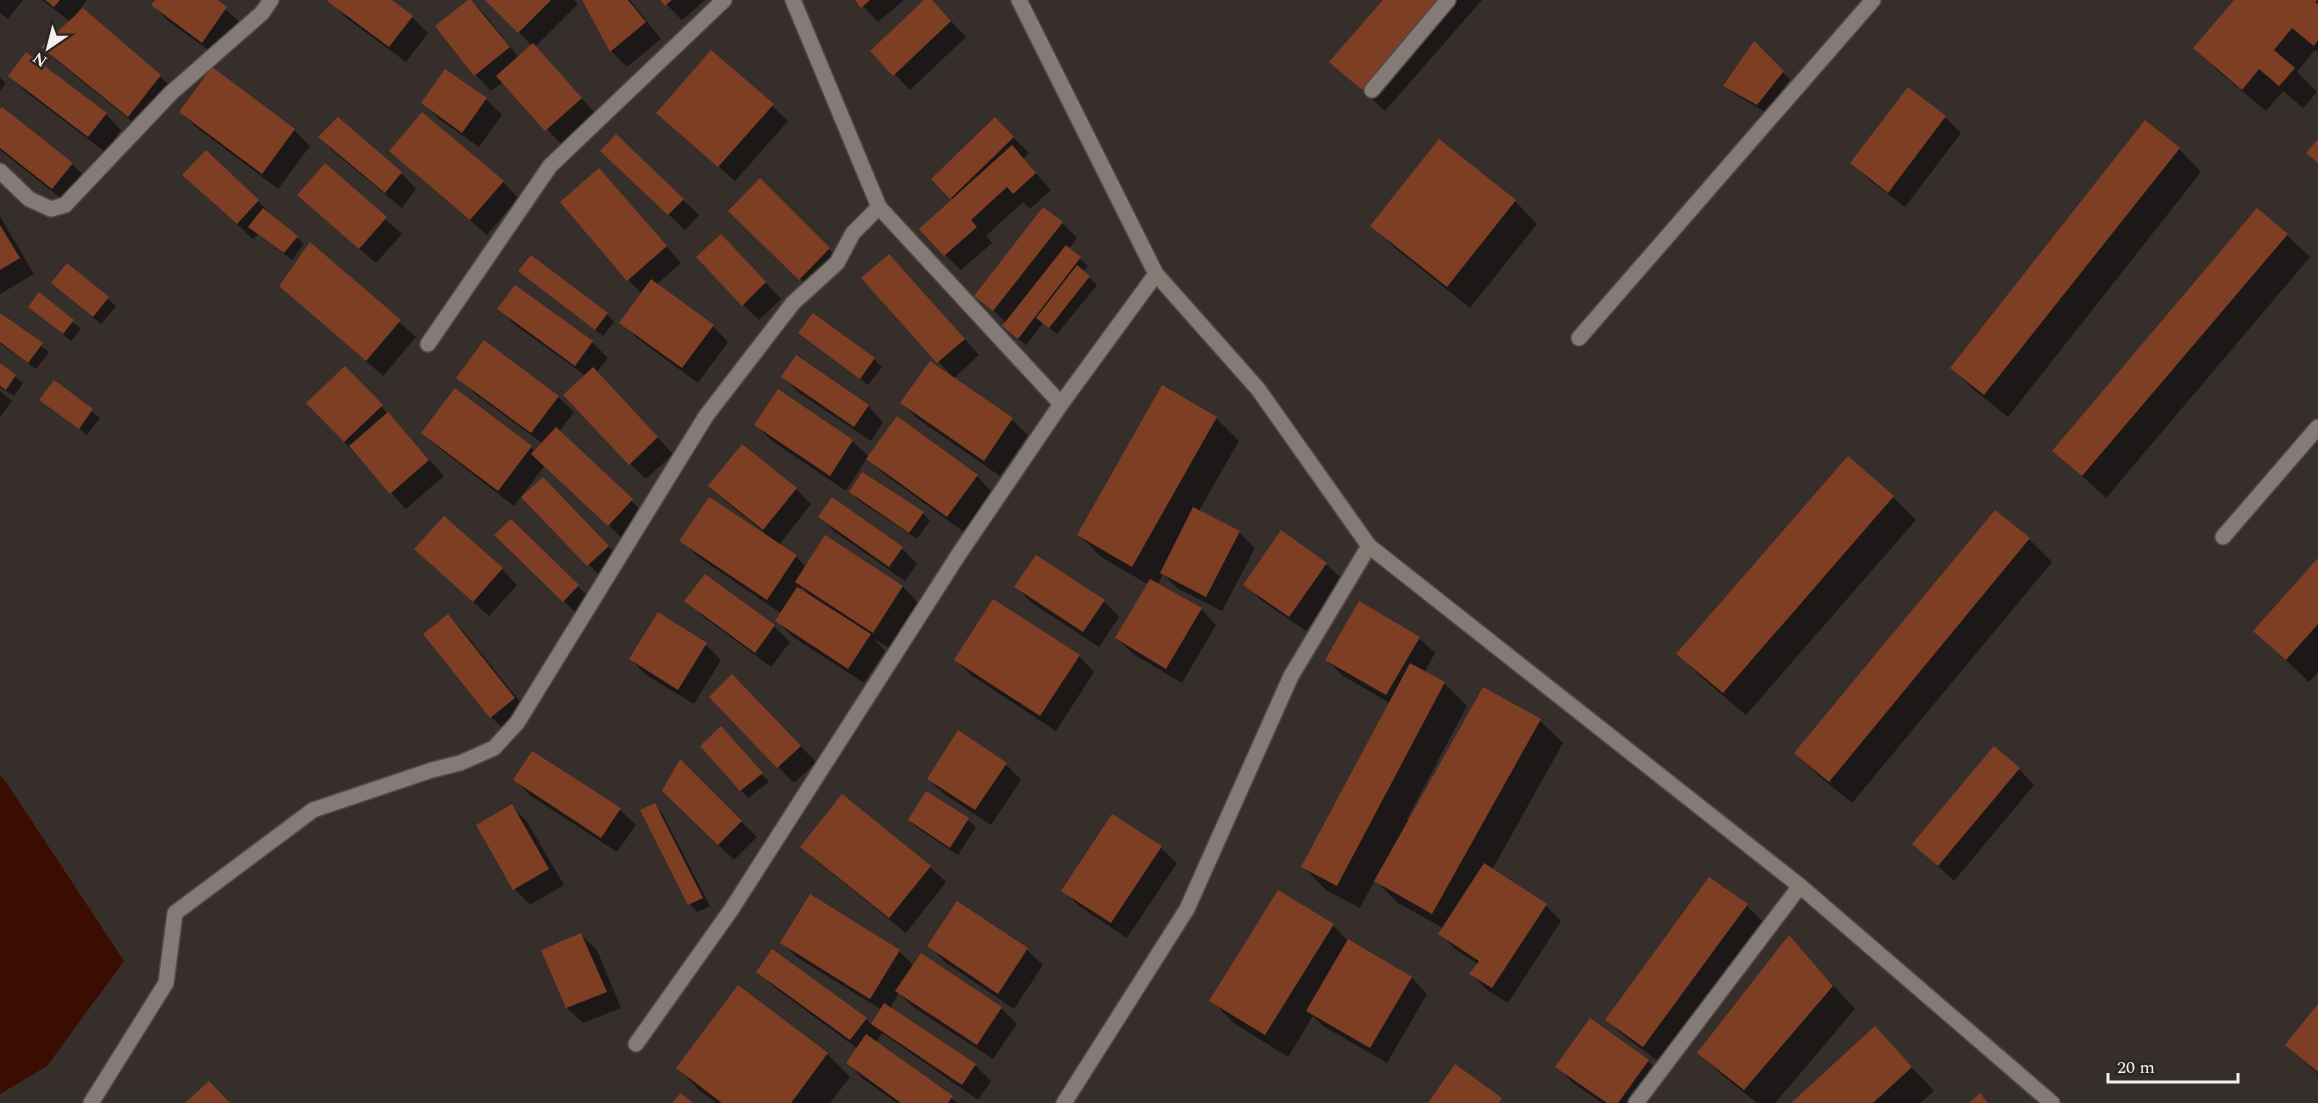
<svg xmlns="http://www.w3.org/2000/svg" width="2318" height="1103" font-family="Spectral,serif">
<rect width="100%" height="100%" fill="#362e2b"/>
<!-- water -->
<path fill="#3a0d00" d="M 0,776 L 6,782 L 124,961 L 47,1066 L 0,1094 Z"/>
<!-- shadow -->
<path fill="#0007" fill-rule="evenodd" d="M 0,0 L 23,0 L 8,19 L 0,13 Z
M 42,0 L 87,0 L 76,14 L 160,76 L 176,92 L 144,131 L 58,62 L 43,47 L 71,22 Z
M 156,0 L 215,0 L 242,24 L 218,57 L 168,21 L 153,5 Z
M 330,0 L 389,0 L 412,17 L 428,33 L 406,62 L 345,17 Z
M 470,0 L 486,16 L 519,58 L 532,46 L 487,0 L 574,0 L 578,4 L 535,47 L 596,114 L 562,145 L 503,82 L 491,91 L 476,75 L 437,27 Z
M 584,0 L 630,0 L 661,39 L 627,67 L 611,51 Z
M 662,0 L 705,0 L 682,20 Z
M 857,0 L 904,0 L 878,22 Z
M 926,0 L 931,0 L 966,37 L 910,90 L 872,51 Z
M 1385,0 L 1482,0 L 1385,111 L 1331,62 Z
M 2236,0 L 2318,0 L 2318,52 L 2315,50 L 2297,72 L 2317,92 L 2303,108 L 2283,91 L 2266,111 L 2218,71 L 2195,48 Z
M 1755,43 L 1790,80 L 1765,112 L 1733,93 L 1725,86 Z
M 446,71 L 486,99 L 502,115 L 479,147 L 439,119 L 423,103 Z
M 10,76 L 106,114 L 121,130 L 105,152 L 25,91 Z
M 0,78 L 6,83 L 0,91 Z
M 1909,89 L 1945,117 L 1961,133 L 1905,207 L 1868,179 L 1852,163 Z
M 772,106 L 788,121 L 735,181 L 674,128 Z
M 0,111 L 72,164 L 87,179 L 68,204 L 0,150 Z
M 181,112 L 294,130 L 310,146 L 278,189 L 196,127 Z
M 995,119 L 1029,153 L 1023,159 L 1051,190 L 1030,209 L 1023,202 L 986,236 L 992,243 L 961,270 L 945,255 L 953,200 L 933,179 Z
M 616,136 L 699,215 L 685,230 L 618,167 Z
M 320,137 L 401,173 L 416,189 L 402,208 L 335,153 Z
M 2179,149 L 2201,172 L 2008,417 L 1974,390 L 1952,368 Z
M 391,151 L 503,182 L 518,198 L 487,235 Z
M 206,152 L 258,201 L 274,217 L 273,218 L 304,244 L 292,260 L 258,234 L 253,239 L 200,191 Z
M 325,165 L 402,234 L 376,263 L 315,210 Z
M 599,170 L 681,263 L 656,285 L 713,326 L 728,342 L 698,383 L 637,338 L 621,322 L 642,294 L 628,280 Z
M 760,181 L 845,265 L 816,294 L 730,211 Z
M 1515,201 L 1537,224 L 1470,308 L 1395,248 L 1372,226 Z
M 0,216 L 34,274 L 0,294 Z
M 1062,223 L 1077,238 L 1069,249 L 1088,266 L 1083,272 L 1097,285 L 1057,334 L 1043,323 L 1026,345 L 1012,334 L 1007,323 L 976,296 Z
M 2287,235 L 2310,257 L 2106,498 L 2054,450 Z
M 310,244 L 416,337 L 383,376 L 281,286 Z
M 736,252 L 781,299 L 759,320 L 743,305 Z
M 67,265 L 116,306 L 101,324 L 60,290 Z
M 520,271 L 607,314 L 614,322 L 603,336 Z
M 905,272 L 979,355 L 953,379 L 1012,420 L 1028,435 L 1000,476 L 918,419 L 902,403 L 952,376 L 863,279 Z
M 40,294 L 81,329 L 71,341 L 38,314 Z
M 499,309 L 592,342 L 608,358 L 596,373 L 673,454 L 646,479 L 630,464 L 586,376 L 515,325 Z
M 0,315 L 49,352 L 36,369 L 0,343 Z
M 800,333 L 874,359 L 882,367 L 868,385 Z
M 0,365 L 23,383 L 14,396 L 0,387 Z
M 458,377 L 558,397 L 574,412 L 559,432 L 647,516 L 624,540 L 545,465 L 514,506 L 439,448 L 423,433 L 531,447 L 535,452 L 543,444 L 474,393 Z
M 783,377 L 868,406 L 883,422 L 871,441 L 798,392 Z
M 54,383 L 100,418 L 87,435 L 41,400 Z
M 361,384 L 444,476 L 406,509 L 308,403 Z
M 0,391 L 12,401 L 0,417 Z
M 778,391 L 852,441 L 869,457 L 977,476 L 992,492 L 964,532 L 884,474 L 867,458 L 846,491 L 772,441 L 756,425 Z
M 1216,418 L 1239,441 L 1199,511 L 1239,532 L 1255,548 L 1222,611 L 1177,588 L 1163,574 L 1158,584 L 1201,609 L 1216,625 L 1182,683 L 1133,654 L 1117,638 L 1149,585 L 1101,557 L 1079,535 Z
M 710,486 L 796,489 L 811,504 L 779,545 L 796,556 L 806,567 L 826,537 L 903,587 L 918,603 L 889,648 L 874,639 L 885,651 L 864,683 L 793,637 L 777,621 L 782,614 L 697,556 L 681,540 L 763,535 L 765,533 L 726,502 ZM 802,587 L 811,596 L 799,590 Z
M 851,492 L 923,513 L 930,521 L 917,539 L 858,500 Z
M 558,494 L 623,562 L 604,580 L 523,497 Z
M 1893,497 L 1916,520 L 1746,715 L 1701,677 L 1678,654 Z
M 820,517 L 902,548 L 917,564 L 905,581 L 835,532 Z
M 511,521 L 594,602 L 580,617 L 496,535 Z
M 2029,539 L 2052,562 L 1852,803 L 1818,775 L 1796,753 Z
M 2318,560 L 2318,672 L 2309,682 L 2255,631 Z
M 1326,564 L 1342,579 L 1306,631 L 1261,600 L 1245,584 Z
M 432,565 L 502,569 L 517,585 L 489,616 Z
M 1016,587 L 1104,601 L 1119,617 L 1099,647 L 1032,603 Z
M 686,600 L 774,626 L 790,642 L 771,667 L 702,616 Z
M 448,616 L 464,632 L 530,714 L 507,732 L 491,717 Z
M 1419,638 L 1435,653 L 1424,673 L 1444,683 L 1467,706 L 1407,819 L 1409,821 L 1484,689 L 1540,721 L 1563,743 L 1492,870 L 1546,906 L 1561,921 L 1508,1003 L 1487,990 L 1471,974 L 1478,964 L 1455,949 L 1440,933 L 1443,928 L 1398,903 L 1375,880 L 1360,908 L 1326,890 L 1303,867 L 1390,703 L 1343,676 L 1327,660 Z
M 706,645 L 721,660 L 694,704 L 646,675 L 631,659 Z
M 1079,656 L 1094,672 L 1056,731 L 971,675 L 956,660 Z
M 732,677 L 816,762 L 794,783 L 711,698 Z
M 728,736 L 769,782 L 748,798 L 741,790 Z
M 533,753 L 620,810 L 636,825 L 617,852 L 531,796 L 515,780 Z
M 680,761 L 757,837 L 734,860 L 664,791 Z
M 1006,764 L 1021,780 L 991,825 L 944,794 L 928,779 Z
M 2019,769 L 2034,785 L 1954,881 L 1914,844 Z
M 927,793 L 968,820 L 976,827 L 958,855 L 917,828 L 909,820 Z
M 654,805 L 662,813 L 710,906 L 697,912 L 690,904 Z
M 512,806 L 527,822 L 564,885 L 530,905 L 515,889 Z
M 1113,816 L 1161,848 L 1177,863 L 1127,938 L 1079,906 L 1063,890 Z
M 802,847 L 930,867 L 946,882 L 906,933 L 818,862 Z
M 958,903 L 1027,950 L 1043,965 L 1014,1009 L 945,962 L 929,946 Z
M 1747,906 L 1762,921 L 1659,1062 L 1623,1035 L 1607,1020 Z
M 1333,925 L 1349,942 L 1412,978 L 1427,994 L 1387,1063 L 1323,1026 L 1313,1016 L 1288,1057 L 1234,1023 L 1211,1000 Z
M 581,935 L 597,950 L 621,1008 L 583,1023 L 567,1008 L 543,950 Z
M 1789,938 L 1855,1009 L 1775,1103 L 1757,1103 L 1722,1075 L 1699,1053 Z
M 782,943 L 899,951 L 914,966 L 1001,1008 L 1017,1024 L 993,1059 L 913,1007 L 899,993 L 889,1009 L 975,1065 L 991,1081 L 978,1100 L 882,1033 L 876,1042 L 958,1103 L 897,1103 L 863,1079 L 848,1063 L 858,1049 L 774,987 L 758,971 L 866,1019 L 872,1025 L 882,1010 L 798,958 Z
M 2318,1006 L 2318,1074 L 2287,1045 Z
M 1875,1028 L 1934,1091 L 1920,1103 L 1793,1103 Z
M 827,1054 L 850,1077 L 830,1103 L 716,1103 L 700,1091 L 678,1068 Z
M 1648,1061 L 1664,1076 L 1645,1103 L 1602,1103 L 1572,1082 L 1557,1066 Z"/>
<!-- building -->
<path fill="#7e3e23" d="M 45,0 L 60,0 L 54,7 Z
M 155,0 L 218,0 L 227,7 L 202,43 L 151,5 Z
M 328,0 L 392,0 L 413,16 L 389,47 L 327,1 Z
M 468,0 L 471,0 L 510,47 L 474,76 L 435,26 Z
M 485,0 L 551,0 L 518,33 Z
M 582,0 L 628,0 L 646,22 L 610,52 Z
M 660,0 L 672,0 L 665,6 Z
M 855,0 L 870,0 L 861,8 Z
M 924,0 L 932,0 L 951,21 L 893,76 L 870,51 Z
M 1383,0 L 1440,0 L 1362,90 L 1329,62 Z
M 2234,0 L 2317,0 L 2315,2 L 2318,4 L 2318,40 L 2314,46 L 2292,28 L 2274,50 L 2295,68 L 2279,86 L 2259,69 L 2242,90 L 2193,48 Z
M 83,8 L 161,75 L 128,117 L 41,47 Z
M 1754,41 L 1784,71 L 1757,105 L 1723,86 Z
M 533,43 L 582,98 L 545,131 L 496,76 Z
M 711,50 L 774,104 L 718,167 L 656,113 Z
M 26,52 L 107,113 L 88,137 L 8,76 Z
M 212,67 L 295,129 L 262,174 L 179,112 Z
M 445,69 L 487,98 L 462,133 L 421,103 Z
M 1908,87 L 1946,116 L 1888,193 L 1850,163 Z
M 2,107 L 73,163 L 52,189 L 0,148 L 0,109 Z
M 422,112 L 504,181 L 470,220 L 389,151 Z
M 338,117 L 402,172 L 385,193 L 318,137 Z
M 995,117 L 1014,137 L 950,199 L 931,179 Z
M 2145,120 L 2180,148 L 1984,395 L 1950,368 Z
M 616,134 L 684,199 L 668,215 L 600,151 Z
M 1439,139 L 1516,200 L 1447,287 L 1370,226 Z
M 2318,139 L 2318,163 L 2306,153 Z
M 1012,145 L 1036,173 L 1013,194 L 1007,187 L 971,220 L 977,227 L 944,256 L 919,229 Z
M 206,150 L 259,200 L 237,224 L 182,175 Z
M 325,163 L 387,217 L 359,249 L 297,195 Z
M 599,168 L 667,246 L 627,281 L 560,202 Z
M 760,178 L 830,248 L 799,280 L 728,211 Z
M 1043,207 L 1063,222 L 993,311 L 974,296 Z
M 263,208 L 298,236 L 284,253 L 248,227 Z
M 2257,208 L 2288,234 L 2082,476 L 2052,451 Z
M 0,225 L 20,258 L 0,270 Z
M 721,234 L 766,282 L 742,306 L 696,257 Z
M 310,242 L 401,320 L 366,361 L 279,286 Z
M 1066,245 L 1081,257 L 1018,339 L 1002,326 Z
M 889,254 L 965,339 L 937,363 L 861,278 Z
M 531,255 L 608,313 L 595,330 L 518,271 Z
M 67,263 L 109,297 L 93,317 L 51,283 Z
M 1077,265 L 1090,276 L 1049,328 L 1036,318 Z
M 651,279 L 714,325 L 682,368 L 619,323 Z
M 515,285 L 593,341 L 575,366 L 497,309 Z
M 39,292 L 74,320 L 63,334 L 28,307 Z
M 0,313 L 43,343 L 28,363 L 0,342 Z
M 813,313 L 875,358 L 860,379 L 798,333 Z
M 484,340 L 559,396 L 531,433 L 456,378 Z
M 796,355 L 869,405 L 854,427 L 781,377 Z
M 930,361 L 1013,418 L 984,461 L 900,403 Z
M 0,363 L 16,375 L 6,390 L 0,386 Z
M 345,366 L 383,405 L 344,442 L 306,403 Z
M 593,367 L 658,437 L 629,465 L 563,395 Z
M 54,380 L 93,409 L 79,429 L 39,400 Z
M 1162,385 L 1217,417 L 1132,567 L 1077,535 Z
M 455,388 L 532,446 L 498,491 L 421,433 Z
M 778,389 L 853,440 L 830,476 L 754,425 Z
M 388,412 L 429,460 L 390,494 L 349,446 Z
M 897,416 L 978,475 L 947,517 L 866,459 Z
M 556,427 L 633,499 L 608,526 L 531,454 Z
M 742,444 L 797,488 L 763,530 L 708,486 Z
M 1848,456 L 1894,496 L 1723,693 L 1676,654 Z
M 862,472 L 924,512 L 909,533 L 849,492 Z
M 543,477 L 609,546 L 587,566 L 521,497 Z
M 709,497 L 797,555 L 767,600 L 679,541 Z
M 832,497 L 903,547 L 889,567 L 818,517 Z
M 1193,507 L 1240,531 L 1206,597 L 1160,573 Z
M 1995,510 L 2030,538 L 1829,782 L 1794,753 Z
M 444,516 L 503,568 L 473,602 L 414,549 Z
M 511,519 L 579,585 L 563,602 L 494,535 Z
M 1281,530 L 1327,563 L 1289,617 L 1243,585 Z
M 825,535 L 903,586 L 873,633 L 795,582 Z
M 1036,555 L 1105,600 L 1083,632 L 1014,587 Z
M 2318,558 L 2318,624 L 2286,660 L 2253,631 Z
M 705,574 L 775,625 L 755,653 L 684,601 Z
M 1150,579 L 1202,608 L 1166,669 L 1115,638 Z
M 797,587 L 871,634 L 848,669 L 775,621 Z
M 993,599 L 1080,655 L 1040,716 L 954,660 Z
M 1359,601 L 1420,637 L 1386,695 L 1325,660 Z
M 658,612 L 707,643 L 678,690 L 629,659 Z
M 448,614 L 515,698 L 490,718 L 423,634 Z
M 1410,663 L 1445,682 L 1337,886 L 1301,867 Z
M 732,674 L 801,746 L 777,768 L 709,697 Z
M 1483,687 L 1541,719 L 1432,914 L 1374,881 Z
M 721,726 L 763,773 L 740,791 L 700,746 Z
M 958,730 L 1007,763 L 975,810 L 927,779 Z
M 1994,746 L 2020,768 L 1938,866 L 1912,844 Z
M 532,751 L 621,808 L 601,838 L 513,780 Z
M 680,759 L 742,821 L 718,845 L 662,791 Z
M 926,791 L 969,818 L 950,848 L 908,820 Z
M 842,794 L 931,866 L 889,918 L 800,847 Z
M 655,803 L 703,898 L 688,905 L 640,810 Z
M 512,804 L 549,869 L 513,890 L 476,825 Z
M 1112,814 L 1162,846 L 1111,923 L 1061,891 Z
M 1484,863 L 1547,904 L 1492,988 L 1469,974 L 1479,961 L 1438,934 Z
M 1709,877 L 1748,904 L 1643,1047 L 1605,1020 Z
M 1278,890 L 1334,924 L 1265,1035 L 1209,1001 Z
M 810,894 L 900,950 L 870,999 L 780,943 Z
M 957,901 L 1028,948 L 998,994 L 927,946 Z
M 581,933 L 607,992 L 566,1008 L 541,950 Z
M 1789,935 L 1833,986 L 1744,1090 L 1697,1053 Z
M 1348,939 L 1412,977 L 1370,1048 L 1306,1011 Z
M 772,949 L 867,1018 L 850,1040 L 756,972 Z
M 921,953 L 1002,1007 L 977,1045 L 895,991 Z
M 738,985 L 828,1053 L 791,1103 L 722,1103 L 676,1068 Z
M 884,1003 L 976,1064 L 962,1085 L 871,1024 Z
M 2318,1004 L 2318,1072 L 2285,1045 Z
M 1590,1018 L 1649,1060 L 1618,1103 L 1607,1103 L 1555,1067 Z
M 1875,1026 L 1912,1067 L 1873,1103 L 1791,1103 Z
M 866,1034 L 953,1096 L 948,1103 L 901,1103 L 846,1063 Z
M 1455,1064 L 1502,1098 L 1499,1103 L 1428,1103 Z
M 209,1081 L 230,1103 L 185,1103 Z
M 681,1093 L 693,1103 L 672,1103 Z
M 1980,1093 L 1988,1103 L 1969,1103 Z"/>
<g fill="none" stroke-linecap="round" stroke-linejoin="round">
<!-- minor casing -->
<g stroke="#524a48" stroke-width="18">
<path id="minor" d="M 793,0 L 879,207 L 1061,404
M 1019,0 L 1156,274 L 1258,389 L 1369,546 L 1800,886 L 2052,1103
M 1372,90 L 1448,0
M 0,171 L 29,199 L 51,209 L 65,205 L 171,93 L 262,13 L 271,0
M 1579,338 L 1873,0
M 428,344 L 550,166 L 724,0
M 2223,537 L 2318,427
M 636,1044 L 731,910 L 959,554 L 1061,404 L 1156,274
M 91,1103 L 166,983 L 175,913 L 313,810 L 432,770 L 460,763 L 494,748 L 517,723 L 706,416 L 793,303 L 837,263 L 853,233 L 879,207
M 1064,1103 L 1187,909 L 1291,676 L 1369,546
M 1636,1103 L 1800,886"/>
</g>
<!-- minor -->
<use href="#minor" stroke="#847a76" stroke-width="15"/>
</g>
<!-- north arrow -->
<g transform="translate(48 48) rotate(215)" stroke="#2c2421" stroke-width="4.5" paint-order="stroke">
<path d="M0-4.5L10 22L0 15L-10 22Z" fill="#f5f0ee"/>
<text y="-9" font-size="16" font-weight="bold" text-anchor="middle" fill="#f5f0ee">N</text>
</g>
<!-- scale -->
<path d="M2108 1073v9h130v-9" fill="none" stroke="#f5f0ee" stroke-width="3"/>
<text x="2117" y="1073" font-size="18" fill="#f5f0ee" stroke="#2c2421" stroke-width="4.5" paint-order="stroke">20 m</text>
</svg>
